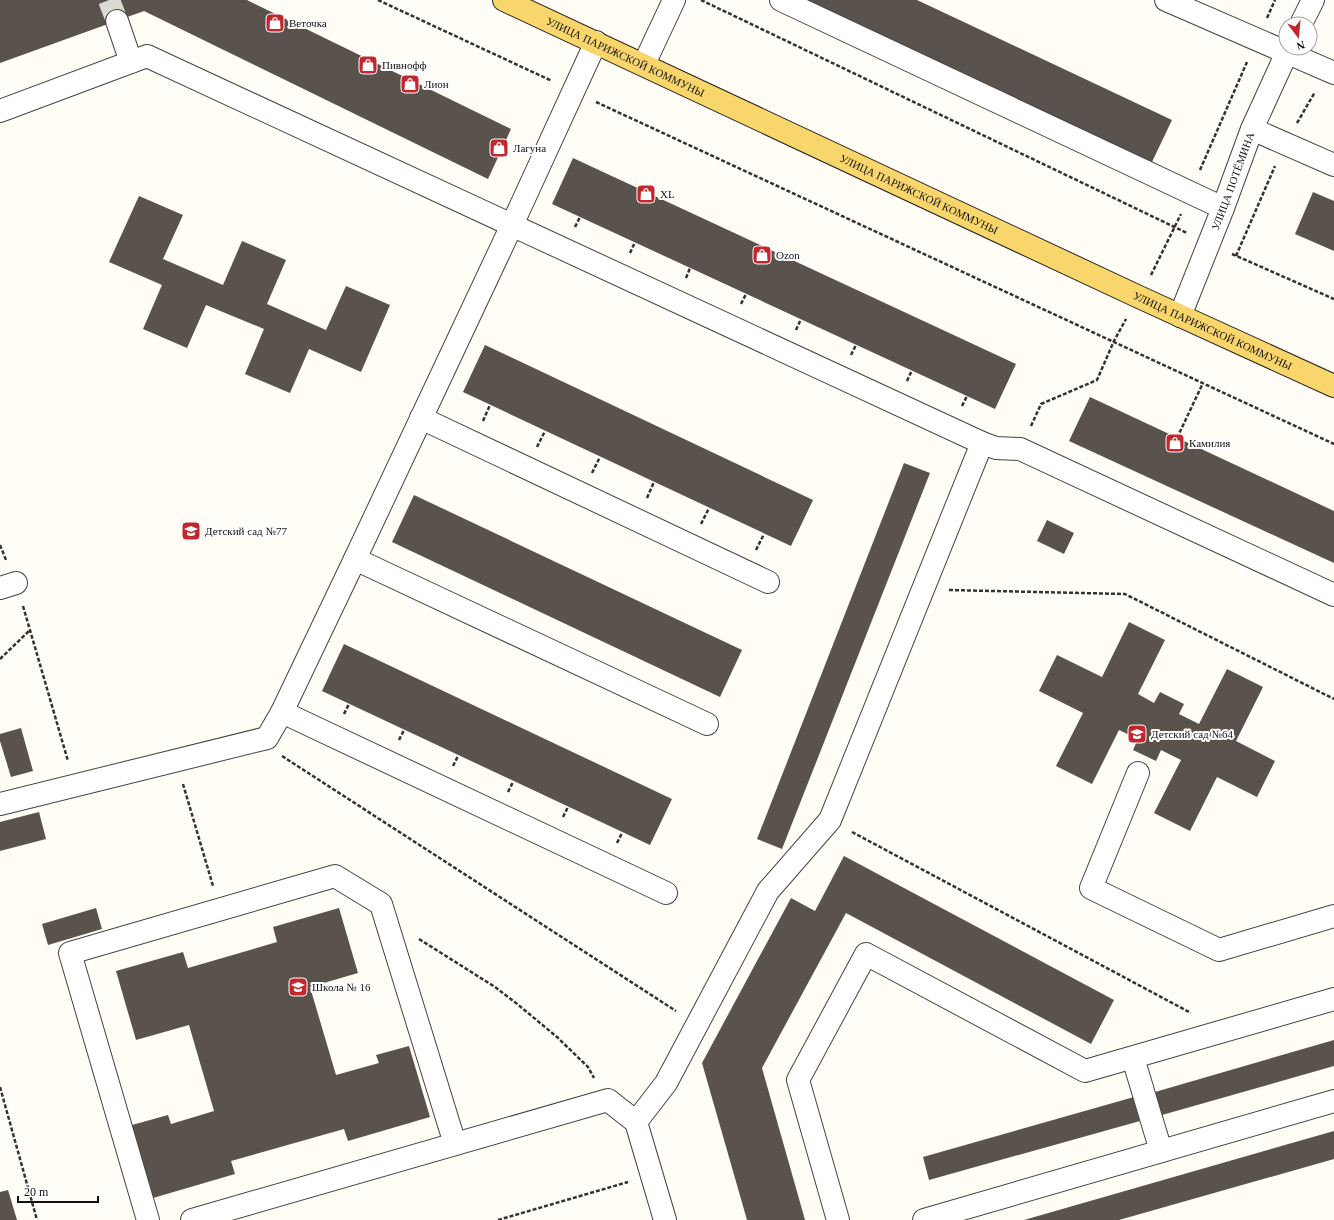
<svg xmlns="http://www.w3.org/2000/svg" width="1334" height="1220" font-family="'Times New Roman',serif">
<rect width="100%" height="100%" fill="#fffdf5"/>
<!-- building -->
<path fill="#5a524d" d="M 0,0 L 247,0 L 511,129 L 488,179 L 144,11 L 0,63 Z
M 807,0 L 917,0 L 1172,120 L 1152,162 Z
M 573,158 L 1016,364 L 995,409 L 552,204 Z
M 1313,192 L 1334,201 L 1334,251 L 1295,234 Z
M 139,196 L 183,215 L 163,259 L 223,285 L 242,241 L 286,260 L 267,304 L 326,330 L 346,286 L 390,305 L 361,372 L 309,349 L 290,393 L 245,374 L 264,329 L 206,305 L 187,348 L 143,329 L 162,285 L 109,262 Z
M 485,345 L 813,500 L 791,546 L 463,392 Z
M 1090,397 L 1334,511 L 1334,563 L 1069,441 Z
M 904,463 L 930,473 L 782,849 L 757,839 Z
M 414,495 L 742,650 L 720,697 L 392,542 Z
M 1047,520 L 1074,533 L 1064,554 L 1037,541 Z
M 1129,622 L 1165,640 L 1138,694 L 1154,703 L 1160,692 L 1184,704 L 1179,714 L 1199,724 L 1227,669 L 1263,687 L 1236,741 L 1275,761 L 1257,797 L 1217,777 L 1190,831 L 1154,813 L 1181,760 L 1161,750 L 1156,761 L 1133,750 L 1138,739 L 1119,730 L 1092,784 L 1056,766 L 1083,713 L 1039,691 L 1057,655 L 1102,677 Z
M 344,644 L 672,799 L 650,845 L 322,691 Z
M 21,728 L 33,771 L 11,777 L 0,741 L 0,734 Z
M 39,812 L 46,839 L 0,851 L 0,822 Z
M 844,856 L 1114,1000 L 1091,1044 L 846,913 L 762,1068 L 805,1220 L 747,1220 L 702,1063 L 791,898 L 815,911 Z
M 96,908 L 102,929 L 48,945 L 42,924 Z
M 339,908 L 358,973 L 310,987 L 336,1075 L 379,1063 L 376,1055 L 409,1046 L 430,1117 L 348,1141 L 344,1129 L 231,1161 L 235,1174 L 153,1198 L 132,1125 L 168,1115 L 171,1124 L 214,1111 L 189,1025 L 136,1040 L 116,971 L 183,952 L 188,968 L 277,942 L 273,927 Z
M 1334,1040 L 1334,1066 L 1162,1115 L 1155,1092 Z
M 1134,1097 L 1140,1121 L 929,1180 L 923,1157 Z
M 1334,1131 L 1334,1159 L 1119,1220 L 1024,1220 Z
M 8,1190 L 17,1220 L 0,1220 L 0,1192 Z"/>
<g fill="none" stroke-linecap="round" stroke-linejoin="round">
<!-- minor-tunnel -->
<path stroke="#dbdad3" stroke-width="22" stroke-dasharray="22 11" stroke-linecap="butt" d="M 109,0 L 117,21"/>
<!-- minor casing -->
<g stroke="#444" stroke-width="24">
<g id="minor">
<path d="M 781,0 L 1223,208"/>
<path d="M 1166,0 L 1334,73"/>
<path d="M 117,21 L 131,62"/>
<path d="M 1301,24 L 1313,0"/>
<path d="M 644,64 L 674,0"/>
<path d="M 0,111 L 147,56 L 982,443 L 996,448 L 1020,449 L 1334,595"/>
<path d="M 1252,129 L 1334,165"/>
<path id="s1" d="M 1180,316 L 1223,208 L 1252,129 L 1289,48"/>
<path d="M 421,418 L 768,582"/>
<path d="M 355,559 L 707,724"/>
<path d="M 0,588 L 16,583"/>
<path d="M 282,712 L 666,893"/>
<path d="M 1138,773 L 1091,888 L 1219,950 L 1334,916"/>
<path d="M 0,804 L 267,738 L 282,712 L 355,559 L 512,225 L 596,42"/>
<path d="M 1133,1058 L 1161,1151"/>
<path d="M 636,1122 L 666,1083 L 768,891 L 830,820 L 982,443"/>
<path d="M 148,1220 L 70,953 L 335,876 L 381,904 L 455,1144"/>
<path d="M 192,1220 L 608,1100 L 636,1122 L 665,1220"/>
<path d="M 838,1220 L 798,1080 L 866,954 L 1085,1071 L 1334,999"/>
<path d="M 924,1220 L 1334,1101"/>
</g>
</g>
<!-- major casing -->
<g stroke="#222" stroke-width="24">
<g id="major">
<path id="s2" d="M 504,0 L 1139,297 L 1334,386"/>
</g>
</g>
<!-- path -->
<path stroke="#333" stroke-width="2.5" stroke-dasharray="4 2" stroke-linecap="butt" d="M 378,0 L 552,81
M 701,0 L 1187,233
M 1267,18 L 1275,0
M 596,102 L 1334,444
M 1297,123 L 1315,92
M 1200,170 L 1247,62
M 575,227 L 580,217
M 630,253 L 635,242
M 1232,254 L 1334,299
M 1236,256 L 1275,166
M 1151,275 L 1181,214
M 686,278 L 690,268
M 741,304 L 746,294
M 796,330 L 801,319
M 851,355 L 856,345
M 907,381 L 912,370
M 962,406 L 967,396
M 483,421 L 490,405
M 1031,426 L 1041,404 L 1097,380 L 1114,341 L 1126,319
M 1177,438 L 1203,383
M 537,447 L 545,431
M 592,473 L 600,457
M 647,498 L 654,482
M 701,524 L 709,508
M 0,545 L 6,560
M 756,550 L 764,534
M 949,590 L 1125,594 L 1334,699
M 23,606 L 68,761
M 0,659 L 30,630
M 344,714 L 349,704
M 399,740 L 404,730
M 282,756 L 676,1011
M 453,766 L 458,756
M 183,784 L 213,886
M 508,792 L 513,782
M 563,817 L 568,807
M 852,832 L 1191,1013
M 617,843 L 622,833
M 419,939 L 495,987 L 516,1003 L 557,1037 L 588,1067 L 594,1078
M 0,1087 L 37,1220
M 498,1220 L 628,1182"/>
<!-- minor -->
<use href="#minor" stroke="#fff" stroke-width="22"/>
<!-- major -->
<use href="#major" stroke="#f9d66b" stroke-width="22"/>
</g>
<!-- icons -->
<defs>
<g id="shop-square" transform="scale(1)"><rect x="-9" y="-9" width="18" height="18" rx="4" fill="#c4262e" stroke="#fff"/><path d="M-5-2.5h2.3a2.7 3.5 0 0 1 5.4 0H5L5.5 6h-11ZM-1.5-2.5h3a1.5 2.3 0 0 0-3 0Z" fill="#fff"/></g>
<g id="school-square" transform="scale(1)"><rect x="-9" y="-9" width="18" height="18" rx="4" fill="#c4262e" stroke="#fff"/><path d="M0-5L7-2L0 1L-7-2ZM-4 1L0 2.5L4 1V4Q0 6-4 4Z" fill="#fff"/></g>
</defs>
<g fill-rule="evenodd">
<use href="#shop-square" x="275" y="23"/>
<use href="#shop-square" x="368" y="65"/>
<use href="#shop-square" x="410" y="84"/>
<use href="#shop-square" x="499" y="148"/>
<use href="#shop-square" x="646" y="194"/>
<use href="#shop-square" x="762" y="255"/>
<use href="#shop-square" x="1175" y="443"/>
<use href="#school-square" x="191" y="531"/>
<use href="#school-square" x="1137" y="734"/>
<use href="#school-square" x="298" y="987"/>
</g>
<g text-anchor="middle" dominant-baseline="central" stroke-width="4" stroke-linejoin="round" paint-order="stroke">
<!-- poi labels -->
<g font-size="11" fill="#111" stroke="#fff" text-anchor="start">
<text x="289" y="23">Веточка</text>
<text x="382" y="65">Пивнофф</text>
<text x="424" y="84">Лион</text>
<text x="513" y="148">Лагуна</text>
<text x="660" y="194">XL</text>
<text x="776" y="255">Ozon</text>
<text x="1189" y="443">Камилия</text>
<text x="205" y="531">Детский сад №77</text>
<text x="1151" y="734">Детский сад №64</text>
<text x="312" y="987">Школа № 16</text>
</g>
<!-- street labels -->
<g font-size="11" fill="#111" stroke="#fff">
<text stroke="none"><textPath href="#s2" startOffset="134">УЛИЦА ПАРИЖСКОЙ КОММУНЫ</textPath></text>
<text stroke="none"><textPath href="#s1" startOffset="145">УЛИЦА ПОТЁМИНА</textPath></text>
<text stroke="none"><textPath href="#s2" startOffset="458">УЛИЦА ПАРИЖСКОЙ КОММУНЫ</textPath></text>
<text stroke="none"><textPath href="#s2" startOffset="782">УЛИЦА ПАРИЖСКОЙ КОММУНЫ</textPath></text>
</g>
</g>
<!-- north arrow -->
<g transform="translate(1298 36) rotate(164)"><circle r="19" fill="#ffffff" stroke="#a0a0a0"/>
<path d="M0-3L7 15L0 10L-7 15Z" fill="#c4262e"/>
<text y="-6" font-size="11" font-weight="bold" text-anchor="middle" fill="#111111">N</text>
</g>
<!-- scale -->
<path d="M18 1196v6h80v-6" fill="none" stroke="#111111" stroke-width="2"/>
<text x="24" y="1196" font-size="12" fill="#111111" stroke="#ffffff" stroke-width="3" paint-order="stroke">20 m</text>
</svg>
